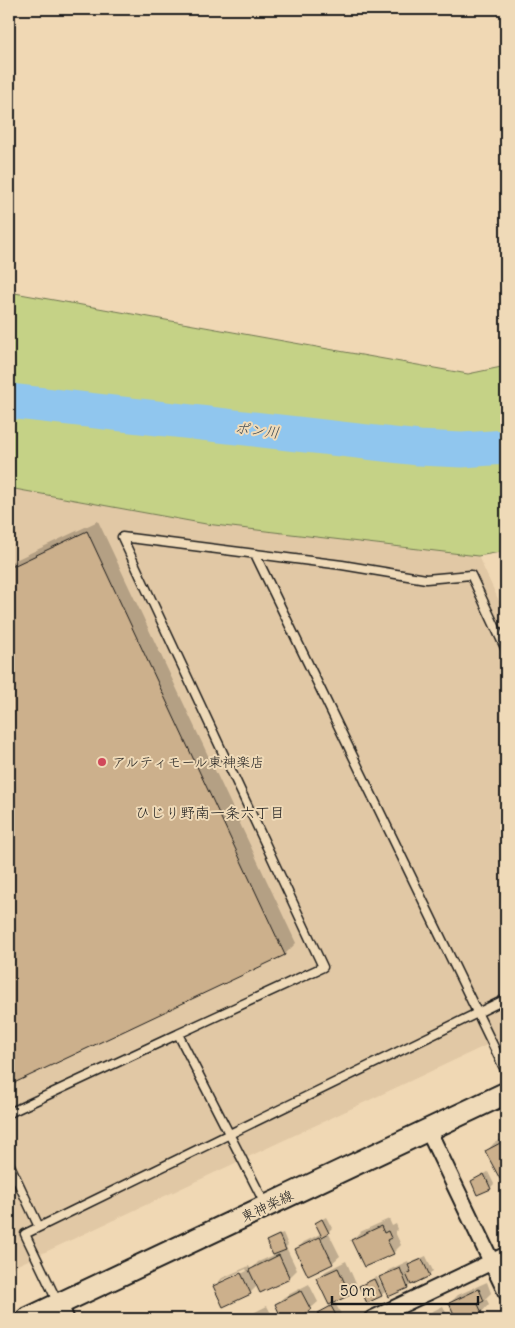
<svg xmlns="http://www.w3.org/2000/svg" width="515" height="1328" font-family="Delius,'Klee One',sans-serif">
<rect width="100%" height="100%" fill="#f0d8b4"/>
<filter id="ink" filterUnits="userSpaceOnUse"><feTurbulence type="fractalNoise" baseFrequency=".02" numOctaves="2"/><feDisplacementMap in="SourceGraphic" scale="10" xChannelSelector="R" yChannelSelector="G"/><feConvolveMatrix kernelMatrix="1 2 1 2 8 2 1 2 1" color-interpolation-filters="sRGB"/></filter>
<g filter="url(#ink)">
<!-- built -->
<path fill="#e1c8a5" d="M 9,488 L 206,524 L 478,556 L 506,616 L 506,1036 L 9,1269 Z"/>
<!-- green -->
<path fill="#c5d286" stroke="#707751" d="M 9,292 L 468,374 L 506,366 L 506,551 L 478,556 L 206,524 L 9,488 Z"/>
<!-- shadow -->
<path fill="#0003" fill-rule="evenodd" d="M 98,521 L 296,943 L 285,954 L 15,1082 L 9,1069 L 9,563 Z
M 506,1137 L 506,1174 L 500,1178 L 487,1151 L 494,1143 Z
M 488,1172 L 494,1184 L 490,1188 L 472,1181 Z
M 326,1217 L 332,1228 L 328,1232 L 340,1256 L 332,1263 L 297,1249 L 304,1242 L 322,1233 L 316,1223 Z
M 389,1219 L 392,1226 L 396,1224 L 398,1229 L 395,1232 L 401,1245 L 393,1253 L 352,1240 L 360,1232 Z
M 283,1233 L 288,1245 L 286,1247 L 297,1270 L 289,1278 L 258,1285 L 250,1293 L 215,1286 L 222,1278 L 249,1266 L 251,1270 L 258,1262 L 274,1255 L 268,1241 L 271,1238 ZM 246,1269 L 247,1271 L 222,1283 L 222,1280 Z
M 426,1256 L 433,1271 L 408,1287 L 388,1295 L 381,1278 L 389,1270 L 408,1261 L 410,1266 L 413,1262 Z
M 346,1261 L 357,1286 L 350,1294 L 329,1303 L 318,1278 L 326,1271 Z
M 377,1277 L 385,1292 L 381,1295 L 361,1287 L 364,1283 Z
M 487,1282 L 491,1293 L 486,1298 L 489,1304 L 482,1312 L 465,1319 L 458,1319 L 450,1303 L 458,1295 Z
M 309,1284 L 318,1302 L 310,1309 L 303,1313 L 305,1316 L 302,1319 L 284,1319 L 276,1304 L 284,1297 Z
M 335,1303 L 341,1314 L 334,1319 L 323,1319 L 320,1313 Z
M 267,1306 L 274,1319 L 247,1319 L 255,1312 Z
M 443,1306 L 449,1319 L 419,1319 L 421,1317 Z"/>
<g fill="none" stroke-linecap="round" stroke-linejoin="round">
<!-- river -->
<path stroke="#90c6ee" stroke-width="35" d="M 9,401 L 419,448 L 462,450 L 506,447"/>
</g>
<!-- building -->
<path fill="#ccb08c" stroke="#1c1c1c" d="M 87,531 L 285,955 L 14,1083 L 9,1072 L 9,568 Z
M 506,1140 L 506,1176 L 500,1179 L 485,1151 Z
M 484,1174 L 491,1189 L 477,1195 L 471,1181 Z
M 322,1219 L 329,1233 L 322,1237 L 315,1223 Z
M 381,1226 L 384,1233 L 388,1231 L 391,1238 L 387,1240 L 394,1254 L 364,1267 L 351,1240 Z
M 279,1235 L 286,1250 L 273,1255 L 266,1241 Z
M 320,1237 L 333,1264 L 308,1276 L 295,1249 Z
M 279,1255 L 290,1279 L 260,1293 L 249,1270 Z
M 422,1259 L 430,1276 L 411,1285 L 406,1274 L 411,1272 L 408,1265 Z
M 338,1268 L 350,1295 L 329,1305 L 316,1278 Z
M 400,1268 L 408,1288 L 388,1297 L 379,1277 Z
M 241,1273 L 251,1294 L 223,1307 L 213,1286 Z
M 374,1279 L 382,1296 L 367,1303 L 359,1286 Z
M 479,1289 L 484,1301 L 478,1304 L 482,1313 L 468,1319 L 456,1319 L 449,1303 Z
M 301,1291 L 311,1310 L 295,1319 L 282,1319 L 275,1304 Z
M 331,1306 L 338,1319 L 322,1319 L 318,1313 Z"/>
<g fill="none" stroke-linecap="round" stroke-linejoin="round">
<!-- lane casing -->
<g stroke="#1c1c1c" stroke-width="11">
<path id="lane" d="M 255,554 L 506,1072
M 9,1113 L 178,1034
M 9,1163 L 39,1227
M 265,1204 L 178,1034 L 323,967 L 122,537 L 342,565 L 426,579 L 471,575 L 506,650
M 58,1303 L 25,1234 L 506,999"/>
</g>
<!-- street casing -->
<g stroke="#1c1c1c" stroke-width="19">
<path id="street" d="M 428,1130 L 506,1292
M 59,1304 L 66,1319
M 372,1319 L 506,1255"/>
</g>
<!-- secondary casing -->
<g stroke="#1c1c1c" stroke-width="25">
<path id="secondary" d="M 27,1319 L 506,1093"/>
</g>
<!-- lane -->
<use href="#lane" stroke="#efdab8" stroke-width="8"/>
<!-- street -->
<use href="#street" stroke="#efdab8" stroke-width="15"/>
<!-- secondary -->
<use href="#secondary" stroke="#efdab8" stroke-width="21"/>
</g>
</g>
<!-- markers -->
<circle fill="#d1495b" stroke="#efdab8" stroke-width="2" cx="102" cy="762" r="5"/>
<g text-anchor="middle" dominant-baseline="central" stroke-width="4" stroke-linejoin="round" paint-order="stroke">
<!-- poi labels -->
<g font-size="14" fill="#1c1c1c" stroke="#efdab8" text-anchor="start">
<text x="112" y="762">アルティモール東神楽店</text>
</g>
<!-- street labels -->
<g font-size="14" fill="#1c1c1c" stroke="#efdab8">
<text transform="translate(267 1206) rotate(-25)">東神楽線</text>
</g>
<!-- water labels -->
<g font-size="15" font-style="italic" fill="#394650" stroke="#efdab8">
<text transform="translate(257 430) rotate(7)">ポン川</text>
</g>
<!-- neighbourhood labels -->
<g font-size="15" fill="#1c1c1c" stroke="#efdab8">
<text x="210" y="812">ひじり野南一条六丁目</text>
</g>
</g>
<!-- margin -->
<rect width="515" height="1328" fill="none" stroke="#efdab8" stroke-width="30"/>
<rect x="15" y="15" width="485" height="1298" fill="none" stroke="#1c1c1c" stroke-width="2" filter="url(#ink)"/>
<!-- scale -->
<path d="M332 1296v8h146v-8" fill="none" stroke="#1c1c1c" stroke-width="2.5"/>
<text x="340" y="1296" font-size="15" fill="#1c1c1c" stroke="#efdab8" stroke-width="4" paint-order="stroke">50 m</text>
</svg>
